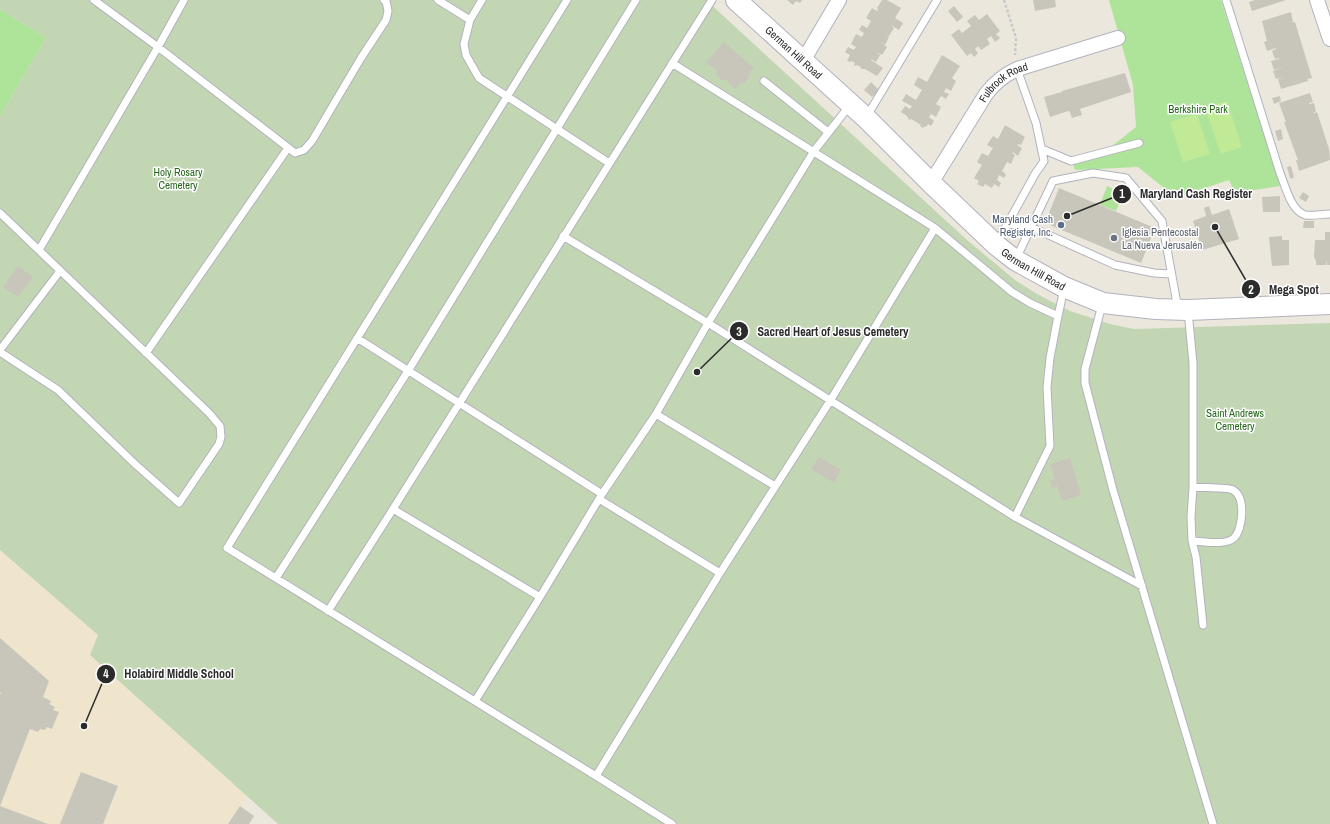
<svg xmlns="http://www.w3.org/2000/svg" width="1330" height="824" font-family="'Archivo Narrow',sans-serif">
<rect width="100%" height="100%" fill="#ece7dd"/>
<!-- education -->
<path fill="#eee5cc" d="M 0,550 L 98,635 L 90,655 L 247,797 L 226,824 L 0,824 Z"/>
<!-- green -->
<path fill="#aee39a" d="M 1109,0 L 1221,0 L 1280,186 L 1235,193 L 1229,180 L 1168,200 L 1164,188 L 1138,167 L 1075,170 L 1071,159 L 1111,147 L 1136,127 L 1133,85 Z
M 0,9 L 46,38 L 0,116 Z
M 1107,186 L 1123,193 L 1116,211 L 1100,205 Z"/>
<!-- cemetery -->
<path fill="#c3d6b4" d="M 0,0 L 706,0 L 967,240 L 1015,280 L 1037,294 L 1070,311 L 1110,324 L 1134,329 L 1330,323 L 1330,824 L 278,824 L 90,655 L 98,635 L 0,550 L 0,116 L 46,38 L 0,9 Z"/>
<!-- pitch -->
<path fill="#c1ea96" d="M 1227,101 L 1242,147 L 1221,154 L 1205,108 Z
M 1197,114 L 1210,154 L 1183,162 L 1170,122 Z"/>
<!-- building -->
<path fill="#c8c5bb" d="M 787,0 L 802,0 L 800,3 L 796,1 L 793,5 Z
M 882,0 L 887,0 L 901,8 L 895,18 L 903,23 L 899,30 L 891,25 L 894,28 L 889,36 L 886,35 L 889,37 L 885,45 L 881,43 L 887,47 L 882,55 L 876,52 L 880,55 L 876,62 L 871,59 L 871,60 L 883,68 L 877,76 L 865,69 L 862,69 L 860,68 L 861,67 L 857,65 L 856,66 L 854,65 L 855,63 L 851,61 L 850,62 L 847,61 L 850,55 L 845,52 L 848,47 L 854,50 L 856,47 L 851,44 L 856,34 L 862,37 L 864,33 L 859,30 L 862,25 L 867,28 L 871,21 L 866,18 L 872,8 L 877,11 L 878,9 L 877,8 Z
M 1033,0 L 1055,0 L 1056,7 L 1035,11 Z
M 1255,0 L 1286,0 L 1252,11 L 1249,2 Z
M 954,6 L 963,17 L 957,22 L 948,11 Z
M 1291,12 L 1293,22 L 1290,23 L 1295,22 L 1312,78 L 1307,79 L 1308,81 L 1281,89 L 1278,79 L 1285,77 L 1276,79 L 1273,71 L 1282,68 L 1274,70 L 1271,61 L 1279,59 L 1279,58 L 1275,59 L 1272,51 L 1276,49 L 1276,48 L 1267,51 L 1264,42 L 1267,41 L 1262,21 Z
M 987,14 L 1000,31 L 996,34 L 1000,38 L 995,42 L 991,36 L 987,39 L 990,44 L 981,50 L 978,46 L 975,49 L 978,53 L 974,57 L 971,53 L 967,56 L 951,35 L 959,29 L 962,33 L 971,26 L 967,21 L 975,15 L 979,20 Z
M 724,42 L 754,68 L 750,73 L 749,77 L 744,83 L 740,83 L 735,89 L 726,80 L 722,80 L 716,75 L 717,71 L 706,62 Z
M 942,55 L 960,66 L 952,78 L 956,81 L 951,91 L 946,88 L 944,92 L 949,94 L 946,99 L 941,96 L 936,104 L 941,107 L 936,117 L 931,114 L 929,117 L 934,121 L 931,126 L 928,124 L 926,127 L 925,126 L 923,128 L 920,126 L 921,125 L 911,119 L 910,120 L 908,119 L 909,118 L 907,117 L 907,116 L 901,112 L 905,106 L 910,109 L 912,106 L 902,101 L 906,94 L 916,100 L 922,90 L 914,85 L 918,77 L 927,82 Z
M 1125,73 L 1131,92 L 1080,109 L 1082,115 L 1072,118 L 1070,112 L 1068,111 L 1050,117 L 1044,97 L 1062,92 L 1062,91 Z
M 871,82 L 879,90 L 872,97 L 864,90 Z
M 1310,93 L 1313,102 L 1309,103 L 1309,104 L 1314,103 L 1316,111 L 1312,114 L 1317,112 L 1329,149 L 1330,160 L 1299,171 L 1296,160 L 1298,160 L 1284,122 L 1286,122 L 1279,103 Z
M 1280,96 L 1281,101 L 1274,104 L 1272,98 Z
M 1005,125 L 1025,137 L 1021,145 L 1018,144 L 1017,145 L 1022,148 L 1018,156 L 1013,152 L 1012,153 L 1015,155 L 1011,164 L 1007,162 L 1002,171 L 1006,174 L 1004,178 L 999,175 L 997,180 L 1001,183 L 999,187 L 994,184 L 992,188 L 985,184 L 983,187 L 977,184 L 979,181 L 974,178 L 982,165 L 977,162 L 982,153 L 988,156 L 993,148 L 987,145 L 993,136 L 998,139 Z
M 1281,129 L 1283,139 L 1278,141 L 1275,131 Z
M 1291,166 L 1294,177 L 1292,179 L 1291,178 L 1290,178 L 1287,167 Z
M 1059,188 L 1155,228 L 1141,263 L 1045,223 Z
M 1303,192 L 1309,196 L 1306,202 L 1299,198 Z
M 1280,196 L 1280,212 L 1263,212 L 1262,197 Z
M 1209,206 L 1212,215 L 1229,209 L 1239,239 L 1202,250 L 1193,221 L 1206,216 L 1204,208 Z
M 1304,221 L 1314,221 L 1314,228 L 1303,228 Z
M 1325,232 L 1330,232 L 1330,265 L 1327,265 L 1326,260 L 1326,265 L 1316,265 L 1316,261 L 1314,257 L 1315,240 L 1325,240 Z
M 1282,236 L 1282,240 L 1289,240 L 1289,265 L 1272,266 L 1269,237 Z
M 18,266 L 33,277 L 18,297 L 3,287 Z
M 819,457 L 841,470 L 834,483 L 811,469 Z
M 1070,458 L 1081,495 L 1062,501 L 1057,486 L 1052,488 L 1050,480 L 1055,479 L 1050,464 Z
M 0,638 L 49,681 L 43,697 L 51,701 L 49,704 L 55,707 L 53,710 L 59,712 L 52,729 L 47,727 L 45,730 L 40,729 L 38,732 L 30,729 L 0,806 L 48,824 L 0,824 L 0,695 L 1,692 L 0,692 Z
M 81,772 L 118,786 L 103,824 L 60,824 Z
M 240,806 L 254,816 L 249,824 L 228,824 Z"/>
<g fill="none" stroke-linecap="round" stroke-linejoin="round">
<!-- lane casing -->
<g stroke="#b1b2be" stroke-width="9">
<path id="lane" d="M 94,0 L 158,47 L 295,153 L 304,150 L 312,141 L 361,58 L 386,20 L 388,11 L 386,1 L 384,0
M 438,0 L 470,20
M 482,0 L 470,20 L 464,44 L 466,55 L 479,78 L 609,163
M 567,0 L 227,548 L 596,776 L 672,824
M 1226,0 L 1280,173 C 1285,185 1291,211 1305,215 C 1312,216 1322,214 1330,214
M 764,81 L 828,132
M 867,116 L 937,0
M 1042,149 L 1071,161 L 1139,143
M 0,213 L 209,413 L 220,426 L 221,437 L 219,444 L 179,503 L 135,464 L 58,390 L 0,352
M 1009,224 L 1031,227 L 1115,265 L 1154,273 L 1171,274
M 935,228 L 1012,292 L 1030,303 L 1058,316 L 1050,358 L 1047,387 L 1050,446 L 1015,517
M 563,236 L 708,323 L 1015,517 L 1142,586
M 997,243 L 1035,174 L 1044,161 L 1036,123 L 1017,69
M 39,250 L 158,47 L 184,0
M 1016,259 L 1053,181 L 1093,173 L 1126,178 L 1162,221 L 1178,309
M 1102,305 L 1085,369 L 1085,383 L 1113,490 L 1213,824
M 1188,311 L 1193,363 L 1193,487 L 1191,517 L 1192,541 L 1196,557 L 1203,625
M 1058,316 L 1064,289
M 357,338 L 602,494
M 0,350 L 60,271
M 146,353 L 288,148
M 656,414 L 775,486
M 599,499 L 720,573
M 393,509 L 540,597
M 1192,541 C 1203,541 1225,546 1234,538 C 1243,529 1246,497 1233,490 C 1227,487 1201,488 1193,487
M 276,578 L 408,371 L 636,0
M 328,611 L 393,509 L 712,0
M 475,701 L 540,597 L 602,494 L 656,414 L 708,323 L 814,151 L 850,105
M 596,776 L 720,573 L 830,401 L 935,228 L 672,63"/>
</g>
<!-- street casing -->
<g stroke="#b1b2be" stroke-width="16">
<g id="street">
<path d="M 1317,0 L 1330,39"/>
<path d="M 803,61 L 839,0"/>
<path id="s1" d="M 931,183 L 986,94 C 995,82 1004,75 1017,69 L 1118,38"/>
</g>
</g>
<!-- secondary casing -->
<g stroke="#b1b2be" stroke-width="22">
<g id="secondary">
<path id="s2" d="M 736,0 L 866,118 L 931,183 L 996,245 L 1015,260 L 1064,287 L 1103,303 L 1156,309 L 1188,310 L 1330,304"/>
</g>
</g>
<!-- path -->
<path stroke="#c8c8c8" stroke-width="2.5" stroke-dasharray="3 2" stroke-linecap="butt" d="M 1004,0 L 1016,38 L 1015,55"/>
<!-- lane -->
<use href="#lane" stroke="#fff" stroke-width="7"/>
<!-- street -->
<use href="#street" stroke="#fff" stroke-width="14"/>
<!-- secondary -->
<use href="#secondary" stroke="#fff" stroke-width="20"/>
</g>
<!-- markers -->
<circle fill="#5c6f8a" stroke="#fff" stroke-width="1.5" cx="1061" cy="225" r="4"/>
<circle fill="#6b7280" stroke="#fff" stroke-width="1.5" cx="1114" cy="238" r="4"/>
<g text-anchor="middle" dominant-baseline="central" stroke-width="3" stroke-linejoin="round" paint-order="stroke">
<!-- street labels -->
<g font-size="11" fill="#2b2b2b" stroke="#fff">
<text stroke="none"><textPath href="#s2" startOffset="78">German Hill Road</textPath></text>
<text stroke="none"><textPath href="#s1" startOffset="126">Fulbrook Road</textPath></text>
<text stroke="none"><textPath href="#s2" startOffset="402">German Hill Road</textPath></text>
</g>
<!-- park labels -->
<g font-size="11" fill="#26681b" stroke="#fff">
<text x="1198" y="109">Berkshire Park</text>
<text x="178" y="172">Holy Rosary<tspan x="178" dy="13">Cemetery</tspan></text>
<text x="1235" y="413">Saint Andrews<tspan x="1235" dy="13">Cemetery</tspan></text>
</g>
<!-- service labels -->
<g font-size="11" fill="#4e5e75" stroke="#fff" text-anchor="end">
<text x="1053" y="219">Maryland Cash<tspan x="1053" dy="13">Register, Inc.</tspan></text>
</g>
<!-- worship labels -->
<g font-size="11" fill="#5b616d" stroke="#fff" text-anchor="start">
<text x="1122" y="232">Iglesia Pentecostal<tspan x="1122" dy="13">La Nueva Jerusalén</tspan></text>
</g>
</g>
<!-- callouts -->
<path fill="none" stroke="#2b2b2b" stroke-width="1.5" d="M1067 216L1122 194M1215 227L1251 289M697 372L739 331M84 726L106 674"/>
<g fill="#2b2b2b" stroke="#fff" stroke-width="1.5">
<circle cx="1067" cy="216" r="4"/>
<circle cx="1215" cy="227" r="4"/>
<circle cx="697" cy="372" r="4"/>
<circle cx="84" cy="726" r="4"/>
<circle cx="1122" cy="194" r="10"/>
<circle cx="1251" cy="289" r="10"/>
<circle cx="739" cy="331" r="10"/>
<circle cx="106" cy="674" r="10"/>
</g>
<g font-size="12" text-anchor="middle" font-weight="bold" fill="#fff">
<text x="1122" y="198">1</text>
<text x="1251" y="294">2</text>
<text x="739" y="336">3</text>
<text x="106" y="678">4</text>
</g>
<g font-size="12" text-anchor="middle" font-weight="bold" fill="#2b2b2b" stroke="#fff" stroke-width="3" stroke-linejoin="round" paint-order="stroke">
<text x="1196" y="198">Maryland Cash Register</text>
<text x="1294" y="294">Mega Spot</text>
<text x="833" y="336">Sacred Heart of Jesus Cemetery</text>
<text x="179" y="678">Holabird Middle School</text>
</g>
</svg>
